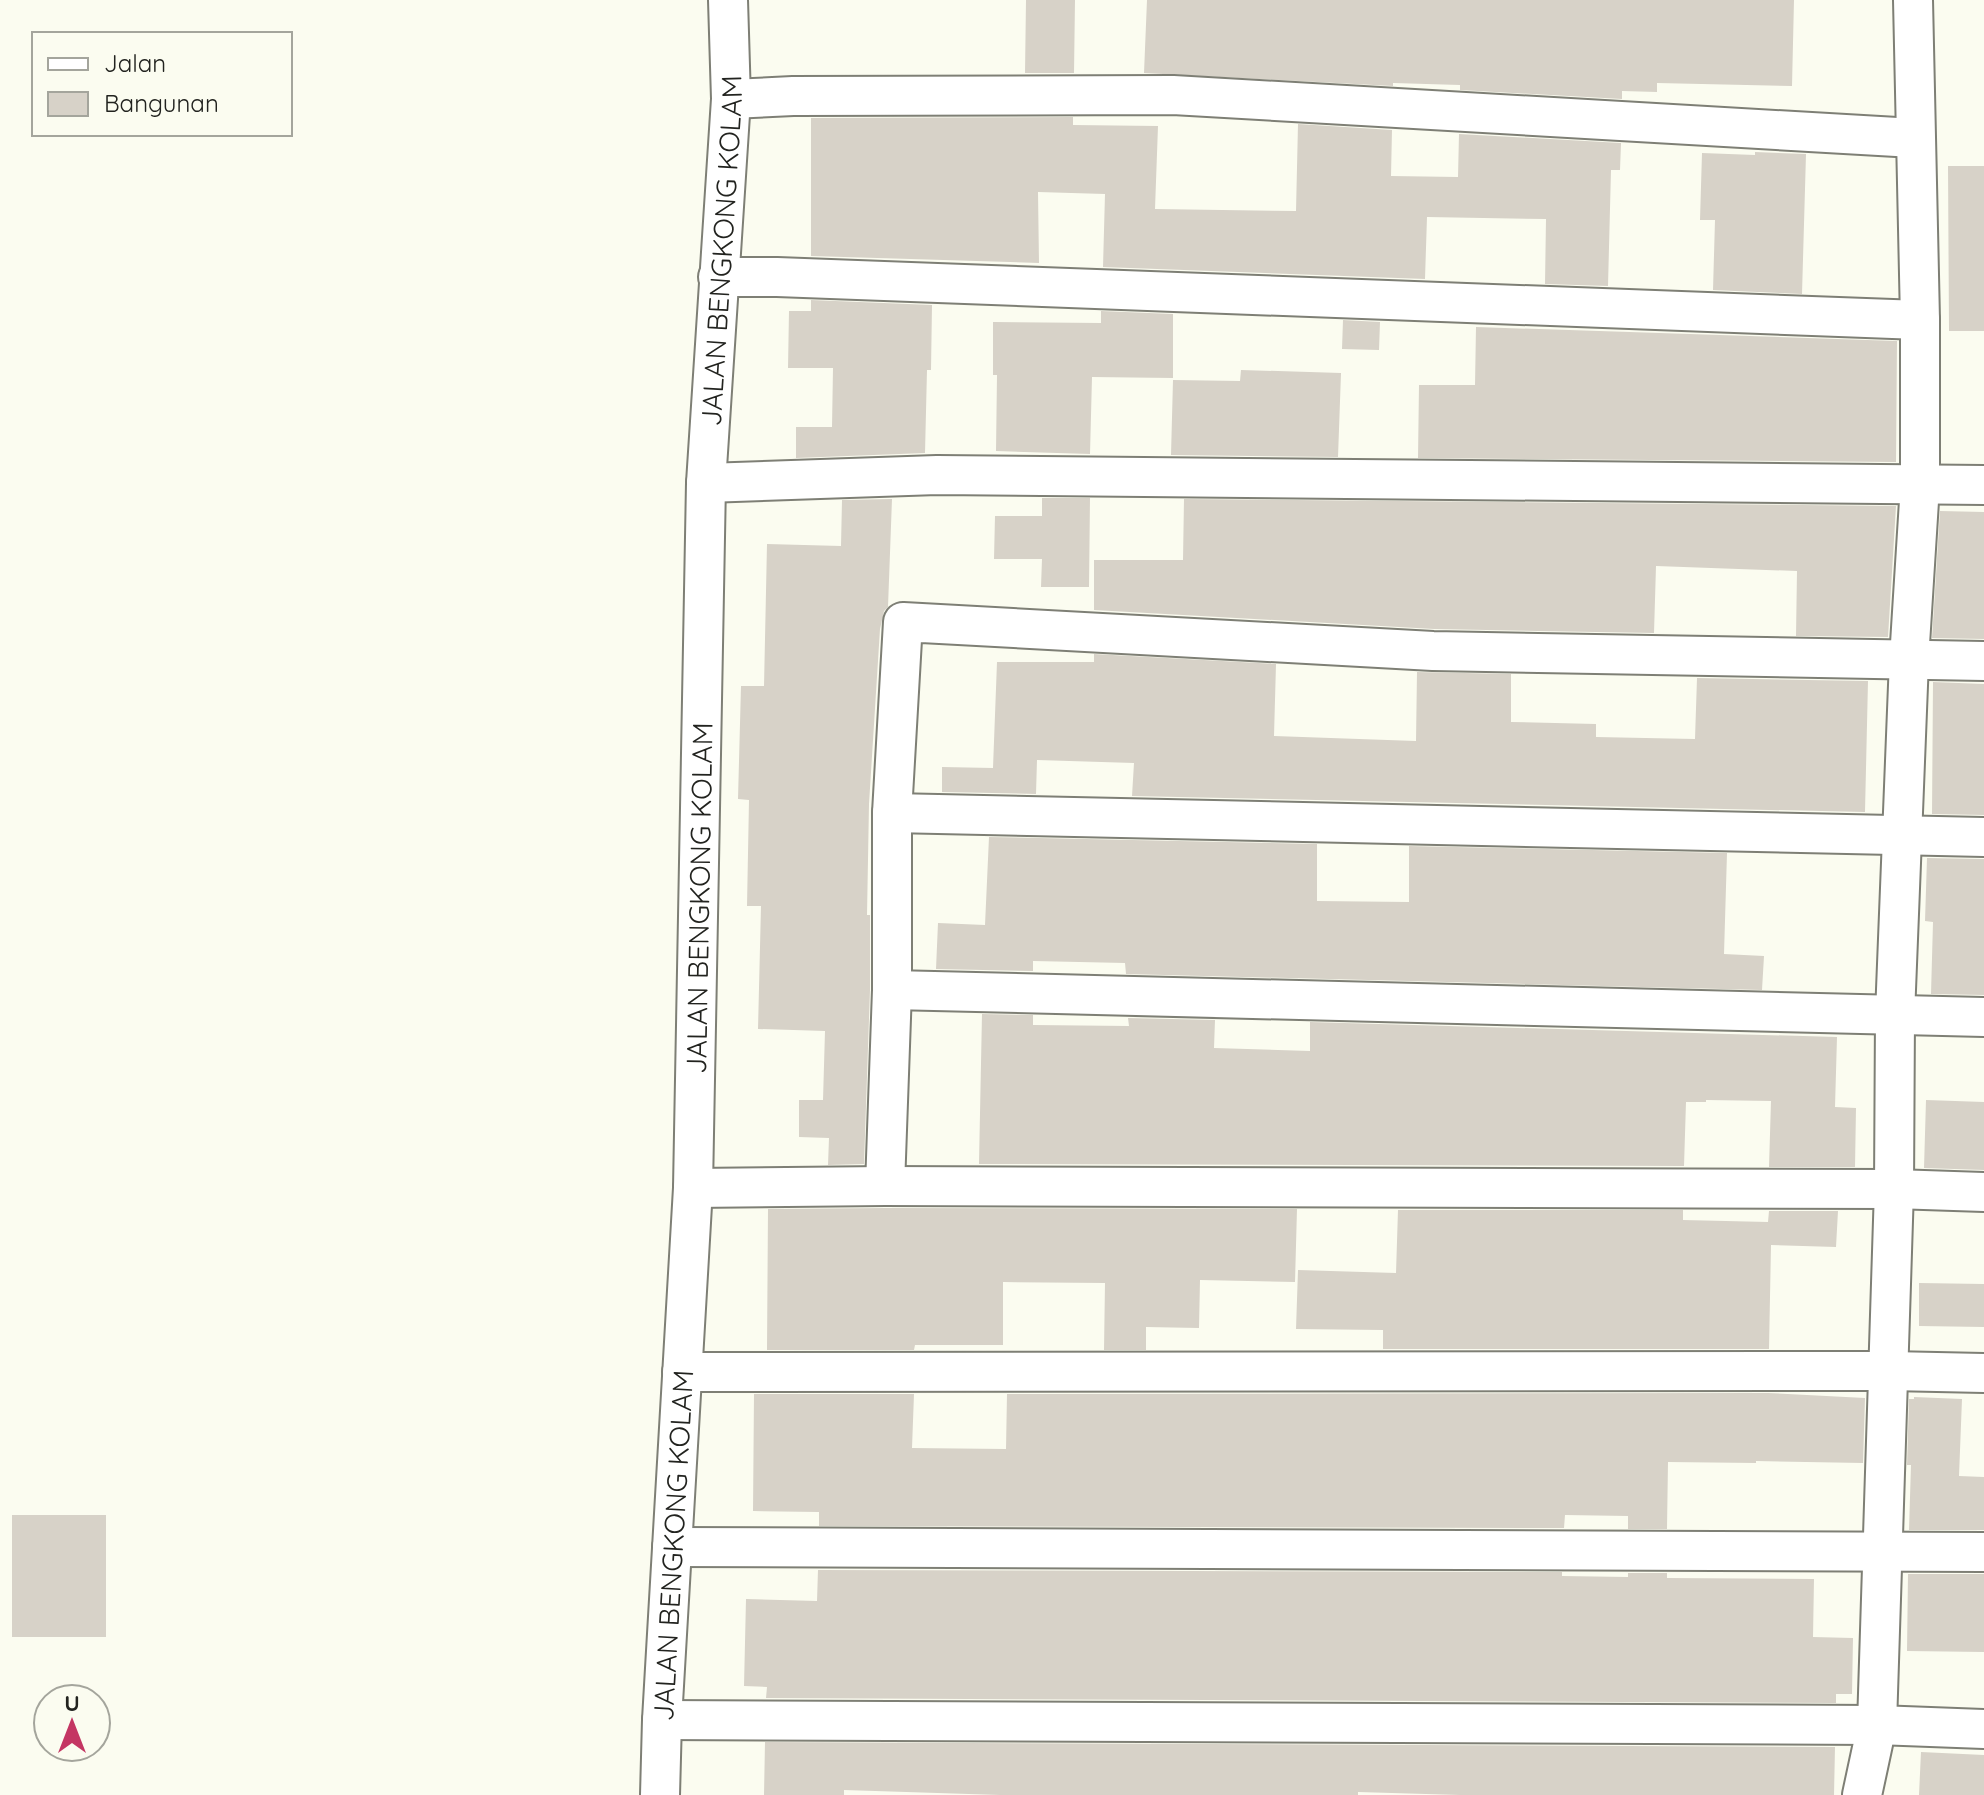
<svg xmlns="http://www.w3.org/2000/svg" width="1984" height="1795" font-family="Quicksand,sans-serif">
<rect width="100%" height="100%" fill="#fbfcf0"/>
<!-- building -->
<path fill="#d7d2c8" d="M 1026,0 L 1075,0 L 1074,73 L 1025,73 Z
M 1147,0 L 1794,0 L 1792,86 L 1657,83 L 1657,92 L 1622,91 L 1622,99 L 1460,90 L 1460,85 L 1393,83 L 1393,86 L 1144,73 Z
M 1073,117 L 1073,125 L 1158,126 L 1155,209 L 1296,211 L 1298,124 L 1392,130 L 1391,176 L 1458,177 L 1459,134 L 1621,143 L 1620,170 L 1611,170 L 1608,286 L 1545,284 L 1546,219 L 1427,217 L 1425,279 L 1103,267 L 1105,194 L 1038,192 L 1039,263 L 811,256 L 811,118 Z
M 1755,152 L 1806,154 L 1802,294 L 1713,290 L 1715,220 L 1700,220 L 1702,153 L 1755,155 Z
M 1948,166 L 1984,166 L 1984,331 L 1949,331 Z
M 811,300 L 932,305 L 931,370 L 927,370 L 925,453 L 796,458 L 796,427 L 832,427 L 833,368 L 788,368 L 789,311 L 811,311 Z
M 1101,311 L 1173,314 L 1173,378 L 1092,377 L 1090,454 L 996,451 L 997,375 L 993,375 L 993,322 L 1101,323 Z
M 1343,320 L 1380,322 L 1379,350 L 1342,349 Z
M 1476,327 L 1897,341 L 1896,462 L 1418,458 L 1419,385 L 1475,385 Z
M 1241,370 L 1341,373 L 1338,457 L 1171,455 L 1173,380 L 1240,381 Z
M 1042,498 L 1090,498 L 1089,587 L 1041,587 L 1042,559 L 994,559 L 995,516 L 1042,516 Z
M 892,499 L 888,607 L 884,611 L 880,629 L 869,804 L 867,915 L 870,915 L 870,990 L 864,1164 L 828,1165 L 829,1138 L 799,1137 L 799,1100 L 823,1100 L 825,1031 L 758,1029 L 761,906 L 747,906 L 749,800 L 738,799 L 741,686 L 764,686 L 767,544 L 841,546 L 842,500 Z
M 1184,499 L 1896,506 L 1888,637 L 1796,636 L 1797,571 L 1656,566 L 1654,633 L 1434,629 L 1094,610 L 1094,560 L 1183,560 Z
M 1940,511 L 1984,512 L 1984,639 L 1932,638 Z
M 1094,654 L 1276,664 L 1274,736 L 1416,741 L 1417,672 L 1511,674 L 1511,722 L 1596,724 L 1596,737 L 1695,739 L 1697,678 L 1868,681 L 1865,812 L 1132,796 L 1134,763 L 1037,760 L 1036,794 L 942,792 L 942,767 L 993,768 L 997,662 L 1094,662 Z
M 1933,682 L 1984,684 L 1984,815 L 1932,814 Z
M 989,837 L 1317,844 L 1317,901 L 1409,902 L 1409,846 L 1727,853 L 1724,954 L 1764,956 L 1762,990 L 1126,974 L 1125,963 L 1033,961 L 1033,971 L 936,969 L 938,923 L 985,925 Z
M 1927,858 L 1984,859 L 1984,995 L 1931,994 L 1933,922 L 1925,921 Z
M 982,1014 L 1033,1015 L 1033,1025 L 1129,1026 L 1128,1018 L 1215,1020 L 1214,1048 L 1310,1051 L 1310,1022 L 1837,1037 L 1835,1107 L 1856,1108 L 1855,1167 L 1769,1167 L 1771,1101 L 1706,1100 L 1706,1102 L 1686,1102 L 1684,1166 L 979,1164 Z
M 1926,1100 L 1984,1102 L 1984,1170 L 1924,1168 Z
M 885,1208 L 1297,1209 L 1295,1282 L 1200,1280 L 1199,1328 L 1146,1327 L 1146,1350 L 1104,1350 L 1105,1283 L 1003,1282 L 1003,1345 L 915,1345 L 914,1350 L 767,1350 L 768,1209 Z
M 1398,1210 L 1683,1210 L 1683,1220 L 1768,1222 L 1769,1211 L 1838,1211 L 1836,1247 L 1771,1245 L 1769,1349 L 1383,1349 L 1383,1330 L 1296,1329 L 1298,1270 L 1396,1273 Z
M 1919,1283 L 1984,1284 L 1984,1327 L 1919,1326 Z
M 1768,1393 L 1865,1398 L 1863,1463 L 1756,1461 L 1756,1463 L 1668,1462 L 1667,1529 L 1628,1529 L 1628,1516 L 1565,1515 L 1564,1528 L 819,1526 L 819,1512 L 753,1511 L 754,1394 L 914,1394 L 912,1448 L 1006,1449 L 1007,1394 Z
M 1914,1397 L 1962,1399 L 1959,1476 L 1984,1477 L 1984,1530 L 1909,1530 L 1911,1465 L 1907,1465 L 1909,1399 L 1914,1399 Z
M 12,1515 L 106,1515 L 106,1637 L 12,1637 Z
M 818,1570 L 1562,1572 L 1562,1576 L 1628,1577 L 1628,1573 L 1667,1573 L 1667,1578 L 1814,1579 L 1813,1637 L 1853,1638 L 1852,1694 L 1836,1694 L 1836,1703 L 766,1698 L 767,1687 L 744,1686 L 746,1599 L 817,1601 Z
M 1908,1574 L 1984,1574 L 1984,1652 L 1907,1651 Z
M 765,1742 L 1835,1747 L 1834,1795 L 1460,1795 L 1358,1792 L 1358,1795 L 1000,1795 L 844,1790 L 844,1795 L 764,1795 Z
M 1921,1752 L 1984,1755 L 1984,1795 L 1919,1795 Z"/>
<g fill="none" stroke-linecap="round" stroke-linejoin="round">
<!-- minor casing -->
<g stroke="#7e7f75" stroke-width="42">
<g id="minor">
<path d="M 731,99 L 793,96 L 1173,95 L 1914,138"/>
<path d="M 718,277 L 777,277 L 1920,320"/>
<path d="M 706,483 L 937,475 L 1984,485"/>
<path d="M 892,813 L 1984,837"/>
<path d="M 892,990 L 1984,1017"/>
<path d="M 885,1186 L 892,990 L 892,813 L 903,622 L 1433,651 L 1984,661"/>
<path d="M 693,1188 L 885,1186 L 1894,1189 L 1984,1192"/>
<path d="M 682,1372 L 1890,1371 L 1984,1373"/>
<path d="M 672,1547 L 1984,1552"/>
<path d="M 662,1720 L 1877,1725 L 1984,1729"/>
<path id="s1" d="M 660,1795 L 662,1720 L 693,1188 L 706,483 L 731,99 L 728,0"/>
<path d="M 1862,1795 L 1877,1725 L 1894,1189 L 1895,1015 L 1909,660 L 1920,485 L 1920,320 L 1913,0"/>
</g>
</g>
<!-- minor -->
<use href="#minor" stroke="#fff" stroke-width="38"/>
</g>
<g text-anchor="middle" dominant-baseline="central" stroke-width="8" stroke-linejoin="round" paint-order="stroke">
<!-- street labels -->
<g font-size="28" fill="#22231f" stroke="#fbfcf0">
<text stroke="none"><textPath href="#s1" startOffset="1546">JALAN BENGKONG KOLAM</textPath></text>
<text stroke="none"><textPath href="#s1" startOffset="898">JALAN BENGKONG KOLAM</textPath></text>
<text stroke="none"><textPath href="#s1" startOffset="250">JALAN BENGKONG KOLAM</textPath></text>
</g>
</g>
<!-- legend -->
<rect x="32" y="32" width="260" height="104" fill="#fbfcf0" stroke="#a4a59c" stroke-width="2"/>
<rect x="48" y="58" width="40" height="12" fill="#ffffff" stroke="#a4a59c" stroke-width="2"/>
<text x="104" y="72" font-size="24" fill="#22231f">Jalan</text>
<rect x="48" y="92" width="40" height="24" fill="#d7d2c8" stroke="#a4a59c" stroke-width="2"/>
<text x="104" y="112" font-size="24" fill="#22231f">Bangunan</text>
<!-- north arrow -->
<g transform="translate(72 1723)"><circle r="38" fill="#fbfcf0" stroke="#a4a59c" stroke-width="2"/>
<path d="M0-6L14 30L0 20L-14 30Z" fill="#c43663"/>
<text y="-12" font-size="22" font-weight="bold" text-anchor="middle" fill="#22231f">U</text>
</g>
</svg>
